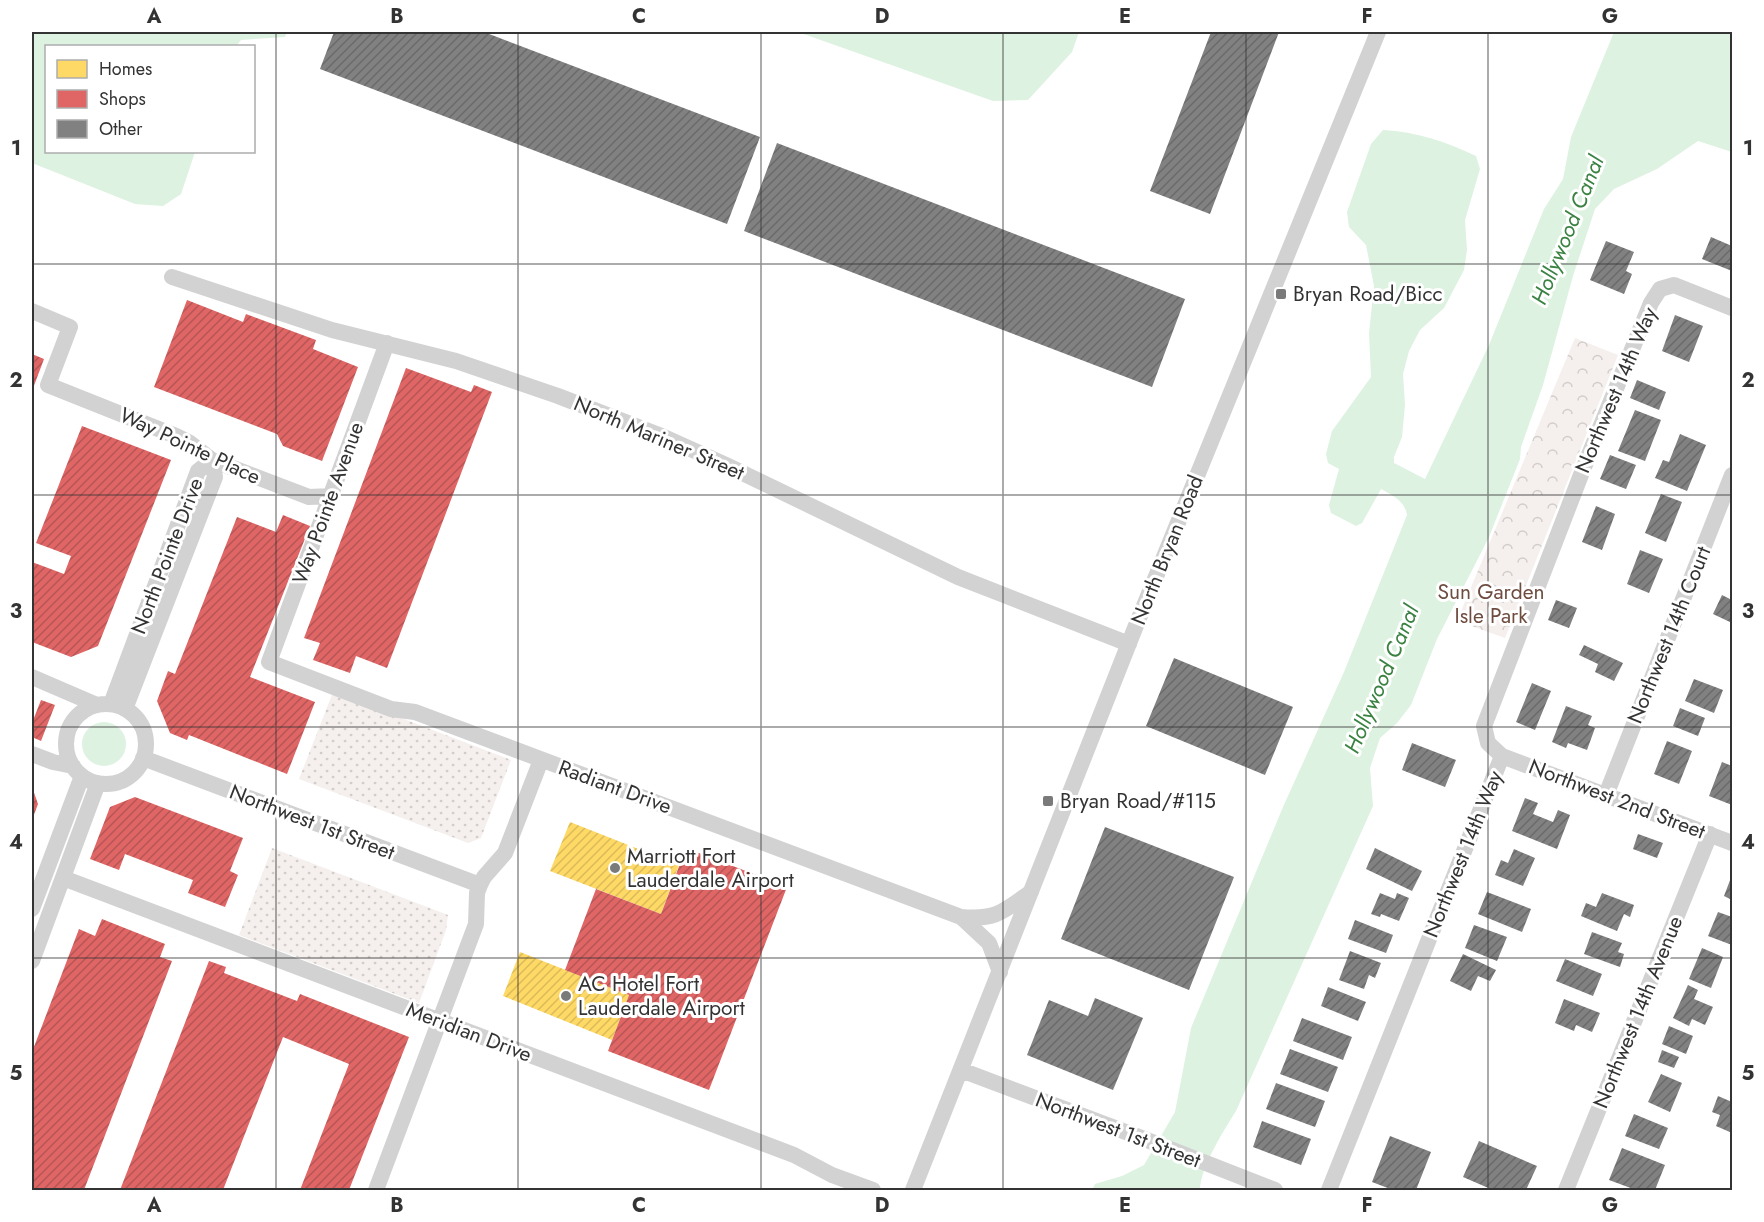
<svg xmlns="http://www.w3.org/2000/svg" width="1764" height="1222" font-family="Jost,sans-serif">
<defs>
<pattern id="grass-dots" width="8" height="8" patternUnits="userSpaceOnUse" patternTransform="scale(1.5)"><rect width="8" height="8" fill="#f5efed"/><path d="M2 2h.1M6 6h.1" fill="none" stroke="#d2cdcc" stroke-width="1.8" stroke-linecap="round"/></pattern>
<pattern id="park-crowns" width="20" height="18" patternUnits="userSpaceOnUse" patternTransform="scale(1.5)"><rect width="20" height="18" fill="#f5efed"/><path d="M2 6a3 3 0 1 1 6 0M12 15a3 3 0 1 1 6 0" fill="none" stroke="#d2cdcc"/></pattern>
<pattern id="homes-hatch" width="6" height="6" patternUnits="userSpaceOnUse" patternTransform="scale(1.5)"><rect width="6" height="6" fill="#ffd966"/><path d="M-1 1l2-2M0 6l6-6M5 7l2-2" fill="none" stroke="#dbbb59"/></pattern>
<pattern id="shops-hatch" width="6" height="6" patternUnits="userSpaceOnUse" patternTransform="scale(1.5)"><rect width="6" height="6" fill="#e06666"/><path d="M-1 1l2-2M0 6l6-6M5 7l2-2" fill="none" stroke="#b65555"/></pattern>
<pattern id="building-hatch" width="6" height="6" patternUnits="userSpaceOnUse" patternTransform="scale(1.5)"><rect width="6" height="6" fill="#818181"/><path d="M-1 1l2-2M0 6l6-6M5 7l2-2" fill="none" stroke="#6a6a6a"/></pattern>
</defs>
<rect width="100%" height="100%" fill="#fff"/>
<!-- grass -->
<path fill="url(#grass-dots)" d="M 333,692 L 511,760 L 481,838 L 468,843 L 299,779 Z
M 272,848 L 448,915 L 446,930 L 419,1003 L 239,935 Z"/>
<!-- park -->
<path fill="url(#park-crowns)" d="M 1575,338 L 1618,355 L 1505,638 L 1457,621 Z"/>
<!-- water -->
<path fill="#ddf2e0" d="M 32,32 L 287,32 L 285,37 L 241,40 L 236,46 L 46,46 L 46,152 L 195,152 L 181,194 L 163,206 L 135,204 L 32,163 Z
M 798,32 L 1079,32 L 1072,52 L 1028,100 L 993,101 Z
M 1614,32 L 1732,32 L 1732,152 L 1698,141 L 1657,169 L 1614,189 L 1595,209 L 1573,276 L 1543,385 L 1521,447 L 1520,459 L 1489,537 L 1437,639 L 1411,705 L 1397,723 L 1380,738 L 1370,768 L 1373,806 L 1236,1111 C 1224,1130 1200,1168 1200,1190 L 1092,1190 L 1095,1184 L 1122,1176 L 1144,1165 L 1175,1112 L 1191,1028 L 1283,807 L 1344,672 L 1407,515 C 1405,501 1392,495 1381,489 L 1362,523 L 1356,526 L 1331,513 L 1329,505 L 1339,469 L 1328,463 L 1326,454 L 1332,431 L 1371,377 L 1369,333 L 1374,286 L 1366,245 L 1349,227 L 1347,212 L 1371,144 L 1383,130 C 1417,132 1445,141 1476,156 L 1480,169 L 1465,220 L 1467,250 L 1464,270 L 1444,308 L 1420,330 L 1409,351 L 1403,374 L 1405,405 L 1402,437 L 1394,457 L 1394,463 L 1425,479 L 1489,345 L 1544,209 L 1563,179 L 1571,137 Z
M82 744a22 22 0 1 1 44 0a22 22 0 1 1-44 0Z"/>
<!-- homes -->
<path fill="url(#homes-hatch)" d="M 570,822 L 679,865 L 661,914 L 550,871 Z
M 520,952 L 629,995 L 612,1040 L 503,996 Z"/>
<!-- shops -->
<path fill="url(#shops-hatch)" d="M 187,300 L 243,322 L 246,314 L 316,340 L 313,349 L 358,367 L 322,461 L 283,446 L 277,434 L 154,387 Z
M 32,354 L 44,359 L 32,391 Z
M 406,368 L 471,392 L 474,385 L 492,392 L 387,668 L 356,656 L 350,673 L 313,660 L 320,643 L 304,638 Z
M 82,426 L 171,460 L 98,646 L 71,657 L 32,642 L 32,562 L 64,574 L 71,556 L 36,543 Z
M 283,515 L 310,526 L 250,677 L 315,702 L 287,774 L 189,735 L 187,740 L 170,733 L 157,701 L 168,671 L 175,674 L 237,517 L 276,532 Z
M 41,700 L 55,705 L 41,741 L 32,737 L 32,723 Z
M 32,787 L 38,804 L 32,820 Z
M 135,797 L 243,838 L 230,871 L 238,875 L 225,907 L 188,893 L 193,880 L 125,854 L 119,870 L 90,859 L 110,807 Z
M 686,848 L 787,887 L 709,1090 L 608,1051 L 629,995 L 565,970 L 596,889 L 661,914 Z
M 102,919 L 165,944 L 160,957 L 172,961 L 84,1190 L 32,1190 L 32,1052 L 79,929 L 95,936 Z
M 209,961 L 226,967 L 224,973 L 297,1001 L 300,994 L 409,1037 L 349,1190 L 300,1190 L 349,1064 L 283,1037 L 223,1190 L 120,1190 Z"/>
<!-- building -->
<path fill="url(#building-hatch)" d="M 334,32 L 484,32 L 760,137 L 727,224 L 320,69 Z
M 1211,32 L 1279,32 L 1210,214 L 1150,191 Z
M 777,143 L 1185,299 L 1152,387 L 744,231 Z
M 1711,237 L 1732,246 L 1732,271 L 1702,259 Z
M 1606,241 L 1634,252 L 1626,271 L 1632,274 L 1624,294 L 1590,280 Z
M 1675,315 L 1703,326 L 1689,362 L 1662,351 Z
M 1637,380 L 1666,392 L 1659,410 L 1630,398 Z
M 1635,410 L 1661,420 L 1645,461 L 1618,451 Z
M 1680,434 L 1706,445 L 1687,491 L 1655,478 L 1663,460 L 1669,462 Z
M 1610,455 L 1636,465 L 1626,489 L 1600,479 Z
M 1661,494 L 1682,502 L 1666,542 L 1645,533 Z
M 1596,506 L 1615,514 L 1602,550 L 1582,542 Z
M 1640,550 L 1663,559 L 1649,593 L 1627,584 Z
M 1722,595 L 1732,600 L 1731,605 L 1732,606 L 1732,623 L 1713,614 Z
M 1556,600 L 1577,608 L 1569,628 L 1548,620 Z
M 1584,645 L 1623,663 L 1614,681 L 1595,672 L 1598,664 L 1579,655 Z
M 1174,658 L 1293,707 L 1265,775 L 1146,726 Z
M 1694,679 L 1723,690 L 1714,713 L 1685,701 Z
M 1532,683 L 1551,691 L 1535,730 L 1516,722 Z
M 1566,706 L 1592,716 L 1588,725 L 1595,728 L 1587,750 L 1568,743 L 1566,748 L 1552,742 Z
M 1680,708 L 1705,718 L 1698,736 L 1673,726 Z
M 1667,741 L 1692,751 L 1679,784 L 1654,774 Z
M 1412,743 L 1456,760 L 1445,787 L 1402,770 Z
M 1722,762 L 1732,766 L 1732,805 L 1709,796 Z
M 1525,798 L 1538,803 L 1533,814 L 1553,822 L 1558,810 L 1570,815 L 1557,849 L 1512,831 Z
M 1105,827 L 1234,877 L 1189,990 L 1061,939 Z
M 1638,834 L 1663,843 L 1657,858 L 1633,849 Z
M 1375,848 L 1422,871 L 1412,891 L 1366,869 Z
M 1514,849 L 1535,858 L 1523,886 L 1495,875 L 1501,860 L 1508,863 Z
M 1732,875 L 1732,900 L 1724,896 Z
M 1487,892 L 1531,909 L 1522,932 L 1478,914 Z
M 1380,893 L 1395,899 L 1397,893 L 1409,898 L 1399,921 L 1381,914 L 1380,917 L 1371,914 Z
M 1602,893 L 1634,905 L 1630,917 L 1624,914 L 1617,931 L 1581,916 L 1586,903 L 1596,907 Z
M 1718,912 L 1732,917 L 1732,945 L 1708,936 Z
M 1355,920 L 1393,935 L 1386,953 L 1348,939 Z
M 1474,925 L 1507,937 L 1497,961 L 1465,948 Z
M 1592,932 L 1622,943 L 1618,952 L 1624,954 L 1620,967 L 1584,954 Z
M 1702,948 L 1723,957 L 1711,988 L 1689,979 Z
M 1350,951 L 1381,963 L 1375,978 L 1369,975 L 1364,989 L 1339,980 Z
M 1463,954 L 1496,970 L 1490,981 L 1478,976 L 1471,991 L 1450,981 Z
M 1565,959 L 1602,974 L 1593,996 L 1556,981 Z
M 1688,985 L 1698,990 L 1694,999 L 1713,1007 L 1705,1025 L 1692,1019 L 1689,1026 L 1673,1018 Z
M 1328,987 L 1366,1002 L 1358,1021 L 1321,1006 Z
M 1095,998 L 1143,1018 L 1113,1090 L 1027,1055 L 1049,1000 L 1088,1016 Z
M 1564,999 L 1600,1013 L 1592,1032 L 1576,1025 L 1574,1031 L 1555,1023 Z
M 1302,1018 L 1352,1037 L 1343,1060 L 1293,1041 Z
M 1669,1026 L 1693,1036 L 1686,1054 L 1662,1044 Z
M 1290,1049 L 1338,1067 L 1328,1092 L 1280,1074 Z
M 1662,1050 L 1679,1057 L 1674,1068 L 1658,1062 Z
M 1661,1074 L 1682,1083 L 1670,1112 L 1648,1102 Z
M 1276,1083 L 1325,1101 L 1315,1127 L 1266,1109 Z
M 1718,1096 L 1732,1102 L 1732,1133 L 1716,1126 L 1720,1115 L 1712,1112 Z
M 1634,1114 L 1668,1128 L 1659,1149 L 1625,1136 Z
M 1262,1121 L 1311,1139 L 1301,1165 L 1253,1147 Z
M 1390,1136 L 1431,1152 L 1416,1190 L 1393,1190 L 1372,1182 Z
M 1479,1141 L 1537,1166 L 1526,1190 L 1493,1190 L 1463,1177 Z
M 1622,1148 L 1665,1165 L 1655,1190 L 1636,1190 L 1609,1180 Z"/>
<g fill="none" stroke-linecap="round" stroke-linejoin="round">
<!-- minor -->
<path stroke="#d2d2d2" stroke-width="16" d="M 172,277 L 332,330 L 456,361 L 558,396 L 664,437 L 726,465 L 958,577 L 1129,644
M 32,311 L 70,327 L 48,385 L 176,436 L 190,443 L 212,460 L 309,497 L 331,496
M 387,343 L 269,662 L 391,709 L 415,712 L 961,917 C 997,920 1002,912 1031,892
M 32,677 L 97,705
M 111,704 L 198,471 L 212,460
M66 744a40 40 0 1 1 80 0a40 40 0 1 1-80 0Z
M 125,709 L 215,477 L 212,460
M 32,754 L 53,762 L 73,766
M 1502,756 L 1732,843
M 143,758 L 480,885
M 1606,795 L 1732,475
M 63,878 L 794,1155 L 832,1175 L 873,1190
M 32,909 L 82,776
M 961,917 L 989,943 L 1000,972
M 32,961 L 98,783
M 961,1070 L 1147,1140 L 1275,1190
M 376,1190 L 476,924 L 477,893 L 480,885 L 484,877 L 505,853 L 541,760
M 913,1190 L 1135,628 L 1378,32
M 1329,1190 L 1502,756 L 1488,743 L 1484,726 L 1584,467 L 1651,303 L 1660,289 L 1674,285 L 1732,308
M 1566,1190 L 1710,834"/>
</g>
<!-- grid -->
<path fill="none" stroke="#333" stroke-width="1.5" stroke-opacity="0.55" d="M 276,32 L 276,1190M 518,32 L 518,1190M 761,32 L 761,1190M 1003,32 L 1003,1190M 1246,32 L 1246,1190M 1488,32 L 1488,1190M 32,264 L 1732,264M 32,495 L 1732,495M 32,727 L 1732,727M 32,958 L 1732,958"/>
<!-- markers -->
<g fill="#7a7a7a" stroke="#fff" stroke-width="2">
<rect x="1275" y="288" width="12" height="12" rx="3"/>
<rect x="1042" y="795" width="12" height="12" rx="3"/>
<circle cx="615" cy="868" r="6"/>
<circle cx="566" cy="996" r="6"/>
</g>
<g text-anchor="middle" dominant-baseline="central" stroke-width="6" stroke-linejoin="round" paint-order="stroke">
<!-- poi labels -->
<g font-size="21" fill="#333" stroke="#fff" text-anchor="start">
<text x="1293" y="294">Bryan Road/Bicc</text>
<text x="1060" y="801">Bryan Road/#115</text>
<text x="627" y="856">Marriott Fort<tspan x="627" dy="24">Lauderdale Airport</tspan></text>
<text x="578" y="984">AC Hotel Fort<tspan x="578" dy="24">Lauderdale Airport</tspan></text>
</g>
<!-- street labels -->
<g font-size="21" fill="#333" stroke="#fff">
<text transform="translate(1616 390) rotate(-67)">Northwest 14th Way</text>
<text transform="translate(659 438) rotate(23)">North Mariner Street</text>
<text transform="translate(190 446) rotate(25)">Way Pointe Place</text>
<text transform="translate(328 503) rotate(-70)">Way Pointe Avenue</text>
<text transform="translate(1167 550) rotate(-68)">North Bryan Road</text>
<text transform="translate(167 556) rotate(-69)">North Pointe Drive</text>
<text transform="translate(1669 635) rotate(-68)">Northwest 14th Court</text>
<text transform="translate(615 787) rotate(20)">Radiant Drive</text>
<text transform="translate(1617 799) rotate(21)">Northwest 2nd Street</text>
<text transform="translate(312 822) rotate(21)">Northwest 1st Street</text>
<text transform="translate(1463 854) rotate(-68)">Northwest 14th Way</text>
<text transform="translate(1638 1012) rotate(-68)">Northwest 14th Avenue</text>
<text transform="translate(469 1032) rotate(21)">Meridian Drive</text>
<text transform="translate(1118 1130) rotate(21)">Northwest 1st Street</text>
</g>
<!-- park labels -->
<g font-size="21" fill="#6f4c40" stroke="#fff">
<text x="1491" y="592">Sun Garden<tspan x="1491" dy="24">Isle Park</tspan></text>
</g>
<!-- water labels -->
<g font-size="22" font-style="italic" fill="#398241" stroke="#fff">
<text transform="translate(1567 230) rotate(-68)">Hollywood Canal</text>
<text transform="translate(1381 679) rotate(-67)">Hollywood Canal</text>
</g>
</g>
<!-- border -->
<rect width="1764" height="1222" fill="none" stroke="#ffffff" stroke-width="66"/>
<!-- legend -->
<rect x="45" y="45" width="210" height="108" fill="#ffffff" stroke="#adadad" stroke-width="1.5"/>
<rect x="57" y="60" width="30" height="18" fill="#ffd966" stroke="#adadad" stroke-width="1.5"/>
<text x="99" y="75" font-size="18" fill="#333333">Homes</text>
<rect x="57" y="90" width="30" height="18" fill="#e06666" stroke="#adadad" stroke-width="1.5"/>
<text x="99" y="105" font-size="18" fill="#333333">Shops</text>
<rect x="57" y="120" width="30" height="18" fill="#818181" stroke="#adadad" stroke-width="1.5"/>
<text x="99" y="135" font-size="18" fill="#333333">Other</text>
<rect x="33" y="33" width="1698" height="1156" fill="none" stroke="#333" stroke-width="2"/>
<g font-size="20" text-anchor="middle" font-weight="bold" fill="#333">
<text x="154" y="23">A</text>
<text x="397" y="23">B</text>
<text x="639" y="23">C</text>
<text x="882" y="23">D</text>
<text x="1125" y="23">E</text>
<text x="1367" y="23">F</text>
<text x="1610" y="23">G</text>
<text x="16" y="155">1</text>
<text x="1748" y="155">1</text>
<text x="16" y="387">2</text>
<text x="1748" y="387">2</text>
<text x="16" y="618">3</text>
<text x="1748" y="618">3</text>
<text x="16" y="849">4</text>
<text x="1748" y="849">4</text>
<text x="16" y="1080">5</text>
<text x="1748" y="1080">5</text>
<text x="154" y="1212">A</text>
<text x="397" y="1212">B</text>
<text x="639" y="1212">C</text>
<text x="882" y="1212">D</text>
<text x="1125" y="1212">E</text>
<text x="1367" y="1212">F</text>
<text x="1610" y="1212">G</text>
</g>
</svg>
